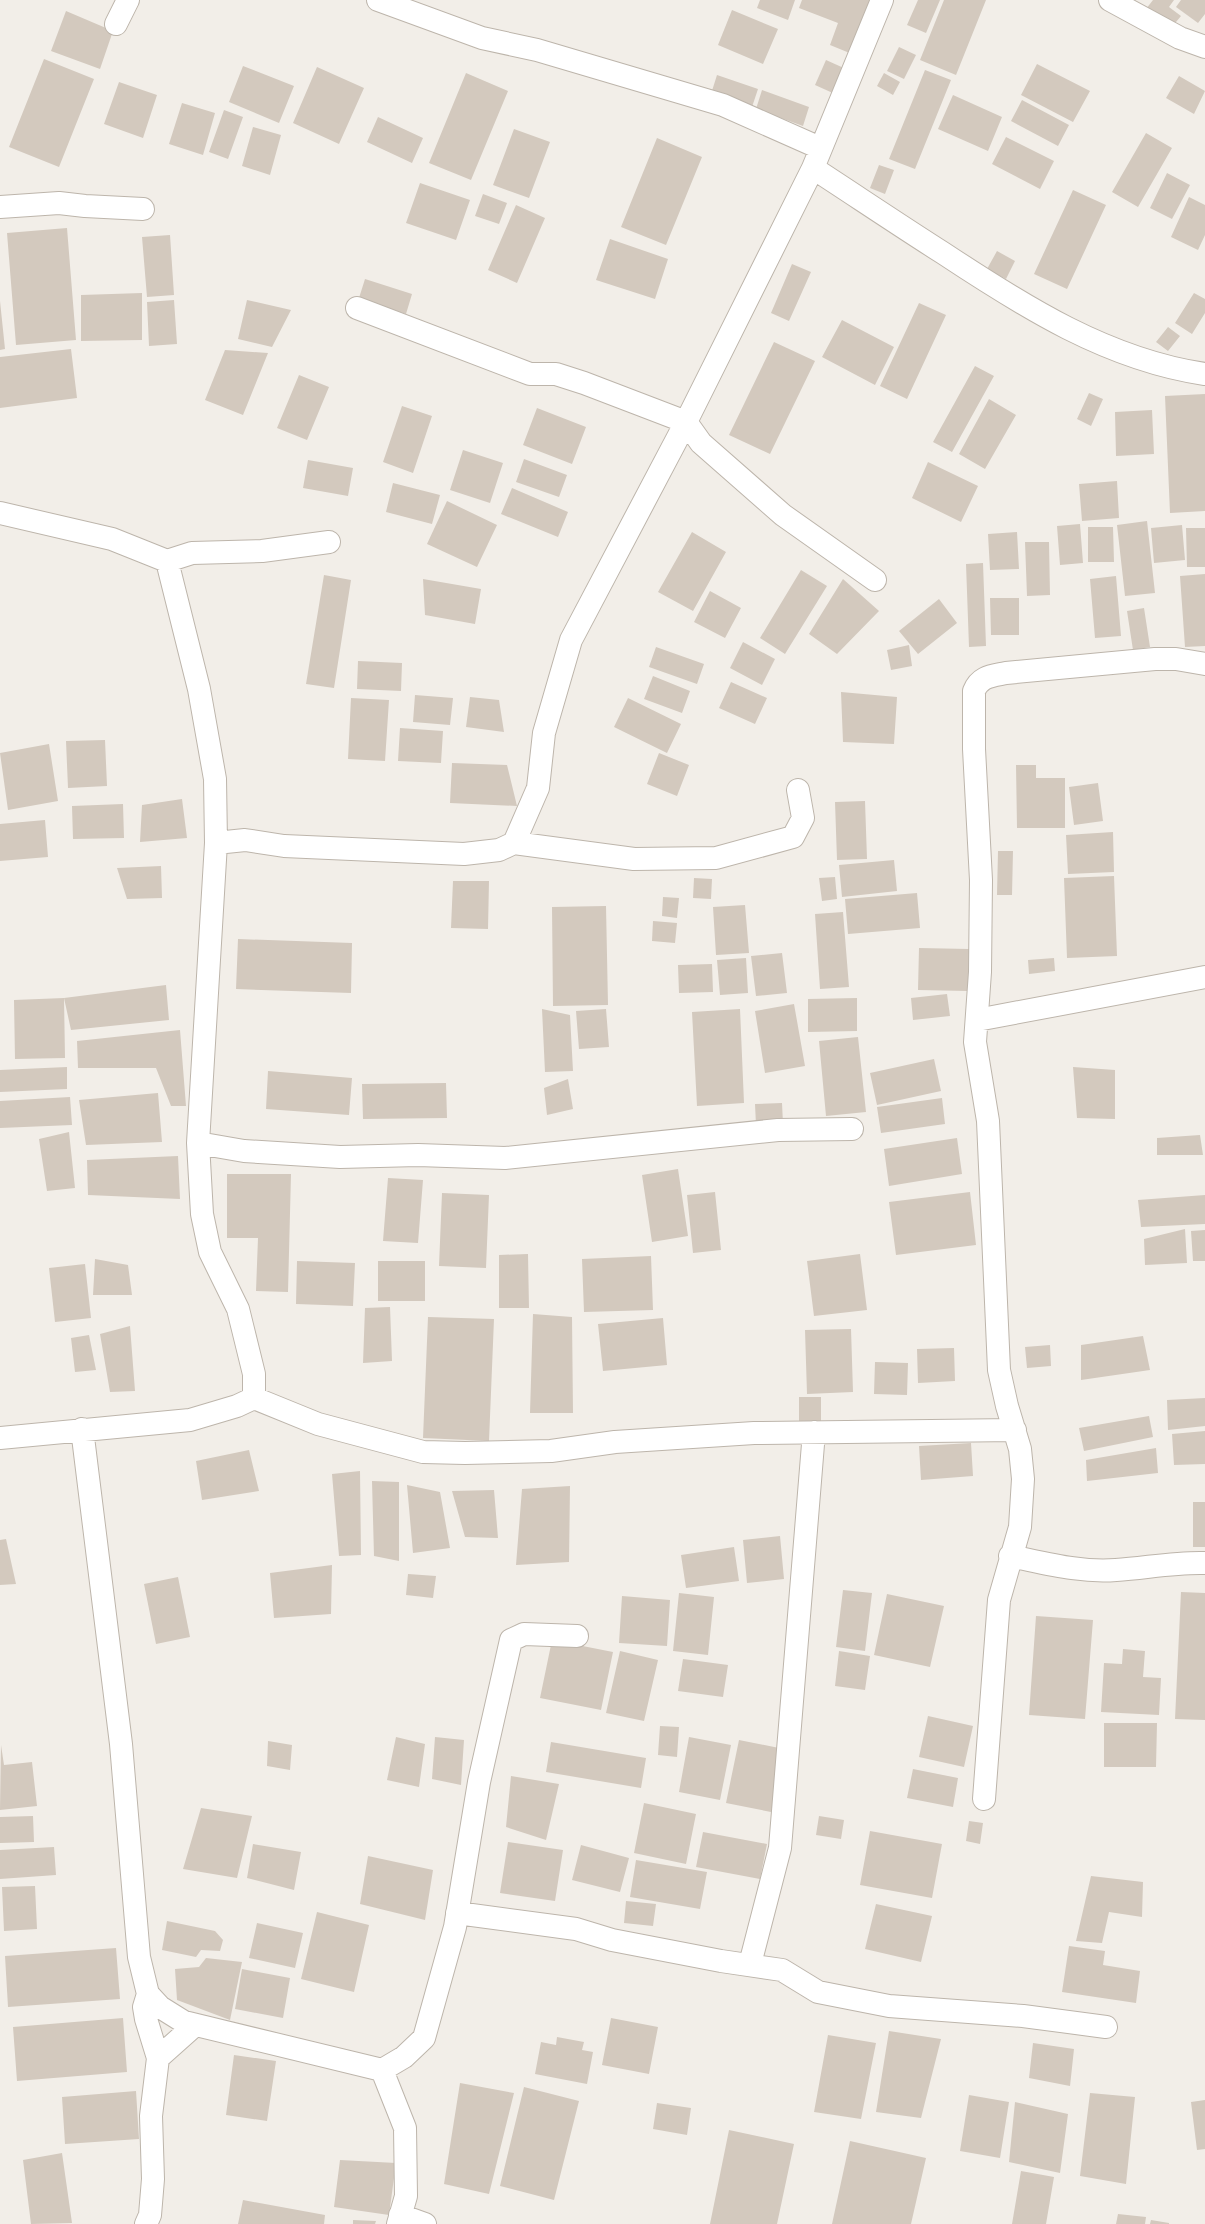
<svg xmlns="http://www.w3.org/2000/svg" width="1205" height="2224" font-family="'Public Sans',sans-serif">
<rect width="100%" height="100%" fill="#f2eee8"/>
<!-- building -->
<path fill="#d3c9be" d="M 760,0 L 795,0 L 788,20 L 757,8 Z
M 802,0 L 873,0 L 852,54 L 830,45 L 838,23 L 799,8 Z
M 918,0 L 940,0 L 926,33 L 907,25 Z
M 944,0 L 986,0 L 956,75 L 920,60 Z
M 1153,0 L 1174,0 L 1169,7 L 1181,16 L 1171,28 L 1146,9 Z
M 1181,0 L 1205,0 L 1205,14 L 1198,23 L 1176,7 Z
M 732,10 L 778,29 L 763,64 L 718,45 Z
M 66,11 L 113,31 L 100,69 L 51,51 Z
M 899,47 L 916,55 L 904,79 L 887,71 Z
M 44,59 L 94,79 L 59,167 L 9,147 Z
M 826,60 L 846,69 L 835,94 L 815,85 Z
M 1037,64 L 1090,91 L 1073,122 L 1021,95 Z
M 243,66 L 294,86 L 279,123 L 229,102 Z
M 317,67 L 364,88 L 339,144 L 293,123 Z
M 925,70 L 951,80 L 915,169 L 889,159 Z
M 466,73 L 508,91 L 471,180 L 429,163 Z
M 884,73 L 900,82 L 893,95 L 877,86 Z
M 717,75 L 758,89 L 752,107 L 711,94 Z
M 1179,76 L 1205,91 L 1194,114 L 1166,98 Z
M 119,82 L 157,95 L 143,138 L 104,124 Z
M 762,90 L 809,107 L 803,126 L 756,109 Z
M 953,95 L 1002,117 L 988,151 L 938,129 Z
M 1022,100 L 1069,125 L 1058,146 L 1011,121 Z
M 182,103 L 215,113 L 203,155 L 169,144 Z
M 224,110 L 243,117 L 228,159 L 209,152 Z
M 378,117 L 423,138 L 412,163 L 367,142 Z
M 253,127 L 281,135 L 270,175 L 242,166 Z
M 514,129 L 550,142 L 529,198 L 493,185 Z
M 1146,133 L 1172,148 L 1138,207 L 1112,192 Z
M 1006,137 L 1054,161 L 1040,189 L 992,164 Z
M 657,138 L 702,157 L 666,245 L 621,227 Z
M 879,165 L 894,170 L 885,194 L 870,188 Z
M 1167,173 L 1190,185 L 1172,219 L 1150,208 Z
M 420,183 L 470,200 L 456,240 L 406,223 Z
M 1073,190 L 1106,205 L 1067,289 L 1034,274 Z
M 483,194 L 507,203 L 499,224 L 475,216 Z
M 1189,197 L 1205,205 L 1205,235 L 1198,250 L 1171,237 Z
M 516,205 L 545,218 L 517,283 L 488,270 Z
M 67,228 L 76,340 L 16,345 L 7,233 Z
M 170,235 L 174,295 L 147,297 L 142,237 Z
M 610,239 L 668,259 L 655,299 L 596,280 Z
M 997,251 L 1015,261 L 1006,279 L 987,269 Z
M 792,264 L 811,272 L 789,321 L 771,313 Z
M 365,279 L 412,294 L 406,314 L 359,298 Z
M 142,293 L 142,340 L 81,341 L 81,295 Z
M 1194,293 L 1205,299 L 1205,313 L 1192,334 L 1175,323 Z
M 174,300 L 177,344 L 149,346 L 147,302 Z
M 247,300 L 291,310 L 272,347 L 238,339 Z
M 0,301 L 5,349 L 0,350 Z
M 919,303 L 946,315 L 907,399 L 880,386 Z
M 842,320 L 894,347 L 875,385 L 822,357 Z
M 1168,327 L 1180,336 L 1168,351 L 1156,342 Z
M 774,342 L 815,361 L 770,454 L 729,435 Z
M 71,349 L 77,398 L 0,408 L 0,357 Z
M 225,350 L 268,353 L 243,415 L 205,400 Z
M 975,366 L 994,376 L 952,452 L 933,442 Z
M 299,375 L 329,387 L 307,440 L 277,428 Z
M 1089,393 L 1103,399 L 1091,426 L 1077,419 Z
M 1205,394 L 1205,511 L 1170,513 L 1165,396 Z
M 989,399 L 1016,415 L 985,469 L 959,454 Z
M 402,406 L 432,416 L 413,473 L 383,462 Z
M 537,408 L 586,427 L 572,464 L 523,445 Z
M 1152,410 L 1154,454 L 1116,456 L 1115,412 Z
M 463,450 L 503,463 L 490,503 L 450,490 Z
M 524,459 L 567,475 L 559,497 L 516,482 Z
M 308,460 L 353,468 L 348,496 L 303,488 Z
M 928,462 L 978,486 L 961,522 L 912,498 Z
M 1117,481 L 1119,518 L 1082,521 L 1079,484 Z
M 393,483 L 440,495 L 432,524 L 386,512 Z
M 512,488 L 568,512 L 558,537 L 501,514 Z
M 447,501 L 497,525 L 477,567 L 427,544 Z
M 1147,521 L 1155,593 L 1125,596 L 1117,525 Z
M 1080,524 L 1083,563 L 1060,565 L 1057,526 Z
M 1182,525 L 1185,560 L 1154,563 L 1151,528 Z
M 1088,527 L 1113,527 L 1114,562 L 1088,562 Z
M 1186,528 L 1205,528 L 1205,567 L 1187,567 Z
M 692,532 L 726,552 L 693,611 L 658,592 Z
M 1017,532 L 1019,569 L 990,570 L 988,534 Z
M 1025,542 L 1049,542 L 1050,595 L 1027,596 Z
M 983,563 L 986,646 L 969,647 L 966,564 Z
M 801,570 L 827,586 L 785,654 L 760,638 Z
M 1205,574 L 1205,646 L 1185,647 L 1180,576 Z
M 324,575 L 351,580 L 334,688 L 306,684 Z
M 1116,576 L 1121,636 L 1095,638 L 1090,579 Z
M 423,579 L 481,589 L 475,624 L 425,615 Z
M 843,579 L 879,611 L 837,654 L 809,634 Z
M 710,591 L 741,608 L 725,638 L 694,622 Z
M 990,598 L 1019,598 L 1019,635 L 991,635 Z
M 939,599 L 957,623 L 918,654 L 899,631 Z
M 1144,608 L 1150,647 L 1133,650 L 1127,611 Z
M 743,642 L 775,659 L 762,685 L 730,668 Z
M 909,645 L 912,666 L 891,670 L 887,650 Z
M 656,647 L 704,664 L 697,684 L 649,667 Z
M 358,661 L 402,663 L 401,691 L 357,689 Z
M 653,676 L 690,691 L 682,713 L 644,699 Z
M 731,682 L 767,698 L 755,724 L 719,708 Z
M 841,692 L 897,697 L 894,744 L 843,742 Z
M 415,695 L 453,698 L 450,725 L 413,722 Z
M 470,697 L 499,700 L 504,732 L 466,727 Z
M 351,698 L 389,700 L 385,761 L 348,759 Z
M 628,698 L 681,724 L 667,753 L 614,727 Z
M 400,728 L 443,731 L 441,763 L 398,761 Z
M 105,740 L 107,786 L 68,788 L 66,741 Z
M 49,744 L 58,801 L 8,810 L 0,753 Z
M 659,753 L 689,765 L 677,796 L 647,784 Z
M 452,763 L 507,765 L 517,806 L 450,803 Z
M 1016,765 L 1036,765 L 1036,778 L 1065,778 L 1065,828 L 1017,828 Z
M 1098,783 L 1103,821 L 1074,825 L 1069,787 Z
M 182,799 L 187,838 L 140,842 L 142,805 Z
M 865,801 L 867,859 L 837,860 L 835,802 Z
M 123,804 L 124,838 L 73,839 L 72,806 Z
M 45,820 L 48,857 L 0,861 L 0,824 Z
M 1113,832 L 1114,872 L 1068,874 L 1066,835 Z
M 998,851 L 1013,851 L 1012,895 L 997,895 Z
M 894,860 L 897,891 L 842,897 L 839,865 Z
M 161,866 L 162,898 L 127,899 L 117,868 Z
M 1114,876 L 1117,956 L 1067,958 L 1064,878 Z
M 835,877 L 837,899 L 822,901 L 819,878 Z
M 694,878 L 712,879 L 711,899 L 693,898 Z
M 453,881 L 489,881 L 488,929 L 451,928 Z
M 917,893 L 920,928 L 848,934 L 845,899 Z
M 663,897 L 679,898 L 677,918 L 662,916 Z
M 745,905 L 749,953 L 716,955 L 713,907 Z
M 606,906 L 608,1005 L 553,1006 L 552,907 Z
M 843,912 L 849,987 L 820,989 L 815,914 Z
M 653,921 L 677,923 L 675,943 L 652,941 Z
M 238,939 L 352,943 L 351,993 L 236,989 Z
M 919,948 L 969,949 L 968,991 L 918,990 Z
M 782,953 L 787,993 L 756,996 L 751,956 Z
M 746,958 L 748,993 L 720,995 L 717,960 Z
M 1054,958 L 1055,971 L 1029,974 L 1028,960 Z
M 712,964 L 713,992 L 679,993 L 678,965 Z
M 166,985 L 169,1020 L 71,1030 L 64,998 Z
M 947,994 L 950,1016 L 913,1020 L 911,998 Z
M 64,998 L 65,1058 L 15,1059 L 14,1000 Z
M 857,998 L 857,1031 L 808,1032 L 808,999 Z
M 794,1004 L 805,1066 L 765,1073 L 755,1011 Z
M 542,1009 L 570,1015 L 573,1071 L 545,1072 Z
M 606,1009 L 609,1047 L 579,1049 L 576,1011 Z
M 740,1009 L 744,1103 L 697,1106 L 692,1012 Z
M 180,1030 L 186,1106 L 171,1106 L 156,1068 L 78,1068 L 77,1041 Z
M 858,1037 L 866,1112 L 826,1116 L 819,1041 Z
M 934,1059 L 941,1091 L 877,1105 L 870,1073 Z
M 67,1067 L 67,1089 L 0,1092 L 0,1070 Z
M 1073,1067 L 1115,1070 L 1115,1119 L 1077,1118 Z
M 268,1071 L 352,1078 L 349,1115 L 266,1109 Z
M 568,1079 L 573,1109 L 547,1115 L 544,1088 Z
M 446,1083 L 447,1118 L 363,1119 L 362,1084 Z
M 158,1093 L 162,1142 L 86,1145 L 79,1100 Z
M 70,1097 L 72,1125 L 0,1128 L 0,1101 Z
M 942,1098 L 945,1124 L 881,1133 L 877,1107 Z
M 782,1103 L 783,1124 L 756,1125 L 755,1104 Z
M 69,1132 L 75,1188 L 47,1191 L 39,1139 Z
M 1200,1135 L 1203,1155 L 1157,1155 L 1157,1138 Z
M 957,1138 L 962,1174 L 889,1186 L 884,1149 Z
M 178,1156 L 180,1199 L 88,1195 L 87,1160 Z
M 678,1169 L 688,1236 L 652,1242 L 642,1175 Z
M 227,1174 L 291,1174 L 288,1292 L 256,1291 L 258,1238 L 227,1238 Z
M 388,1178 L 423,1180 L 418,1243 L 383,1241 Z
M 715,1192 L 721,1250 L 693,1253 L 687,1195 Z
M 970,1192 L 976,1245 L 896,1255 L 889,1202 Z
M 442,1193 L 489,1195 L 486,1268 L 439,1266 Z
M 1205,1195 L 1205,1224 L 1141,1227 L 1138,1200 Z
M 1185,1229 L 1187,1263 L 1145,1265 L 1144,1239 Z
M 1205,1230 L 1205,1261 L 1193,1261 L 1191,1231 Z
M 528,1254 L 529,1308 L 499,1308 L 499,1255 Z
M 860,1254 L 867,1310 L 814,1316 L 807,1261 Z
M 651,1256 L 653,1310 L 584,1312 L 582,1259 Z
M 95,1259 L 128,1265 L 132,1295 L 93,1295 Z
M 297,1261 L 355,1263 L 353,1306 L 296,1304 Z
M 378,1261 L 425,1261 L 425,1301 L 378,1301 Z
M 85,1264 L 91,1318 L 55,1322 L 49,1268 Z
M 390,1307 L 392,1361 L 363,1363 L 365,1308 Z
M 533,1314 L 572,1317 L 573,1413 L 530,1413 Z
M 428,1317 L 494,1319 L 489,1441 L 423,1438 Z
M 663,1318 L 667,1365 L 603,1371 L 598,1324 Z
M 130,1326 L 135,1391 L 110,1392 L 100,1334 Z
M 851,1329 L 853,1392 L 807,1394 L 805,1330 Z
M 89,1335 L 96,1370 L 75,1372 L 71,1338 Z
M 1143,1336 L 1150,1370 L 1081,1380 L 1081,1345 Z
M 1050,1345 L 1051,1366 L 1027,1368 L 1025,1347 Z
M 954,1348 L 955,1381 L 918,1383 L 917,1349 Z
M 875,1362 L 908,1363 L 907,1395 L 874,1394 Z
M 799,1397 L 821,1397 L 821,1422 L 799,1422 Z
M 1205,1398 L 1205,1426 L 1168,1430 L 1167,1400 Z
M 1149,1416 L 1153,1437 L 1084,1451 L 1079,1428 Z
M 1205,1431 L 1205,1464 L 1174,1465 L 1172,1434 Z
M 971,1443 L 973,1476 L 921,1480 L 919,1446 Z
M 1156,1448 L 1158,1473 L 1087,1481 L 1086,1460 Z
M 249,1450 L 259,1491 L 202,1500 L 196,1461 Z
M 360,1471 L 361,1555 L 339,1556 L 332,1474 Z
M 372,1481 L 399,1482 L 399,1561 L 374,1556 Z
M 407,1485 L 440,1492 L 450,1548 L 413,1553 Z
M 570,1486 L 569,1562 L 516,1565 L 522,1489 Z
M 494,1490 L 498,1538 L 465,1537 L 452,1491 Z
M 1193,1502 L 1205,1502 L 1205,1547 L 1193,1547 Z
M 780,1536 L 784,1579 L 747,1583 L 743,1540 Z
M 6,1539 L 16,1584 L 0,1585 L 0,1540 Z
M 734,1547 L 739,1581 L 686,1588 L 681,1555 Z
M 332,1565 L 331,1614 L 274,1618 L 270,1573 Z
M 408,1574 L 436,1576 L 433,1598 L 406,1595 Z
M 178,1577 L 190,1637 L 156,1644 L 144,1584 Z
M 843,1590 L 872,1593 L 865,1651 L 836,1647 Z
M 1181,1592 L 1205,1593 L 1205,1720 L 1175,1719 Z
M 679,1593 L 714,1597 L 708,1655 L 673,1651 Z
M 887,1594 L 944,1606 L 930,1667 L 874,1655 Z
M 622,1596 L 670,1600 L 667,1646 L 619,1643 Z
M 1036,1616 L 1093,1620 L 1085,1719 L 1029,1715 Z
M 552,1640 L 613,1652 L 601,1710 L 540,1698 Z
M 1123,1649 L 1145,1651 L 1143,1677 L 1161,1678 L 1159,1715 L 1101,1712 L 1104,1663 L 1122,1664 Z
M 620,1651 L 658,1660 L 644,1721 L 606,1713 Z
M 839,1651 L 870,1656 L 865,1690 L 835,1686 Z
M 683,1659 L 728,1665 L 723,1697 L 678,1691 Z
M 928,1716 L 973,1726 L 964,1767 L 919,1757 Z
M 1104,1723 L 1157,1723 L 1156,1767 L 1104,1767 Z
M 660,1726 L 679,1727 L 677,1757 L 658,1755 Z
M 396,1737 L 425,1744 L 419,1787 L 387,1780 Z
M 435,1737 L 464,1740 L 461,1785 L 432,1779 Z
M 689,1737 L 731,1745 L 720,1800 L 679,1792 Z
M 739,1740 L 784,1749 L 771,1812 L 726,1803 Z
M 268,1741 L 292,1745 L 290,1770 L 267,1766 Z
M 551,1742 L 646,1758 L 641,1788 L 546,1772 Z
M 1,1745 L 4,1765 L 32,1762 L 37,1806 L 0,1810 Z
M 913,1769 L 958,1778 L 953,1807 L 907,1798 Z
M 511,1776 L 559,1784 L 546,1840 L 506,1827 Z
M 644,1803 L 696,1814 L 686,1864 L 634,1853 Z
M 201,1808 L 252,1816 L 237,1878 L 183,1869 Z
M 33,1816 L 34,1842 L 0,1843 L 0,1817 Z
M 819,1816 L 844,1820 L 841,1839 L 816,1835 Z
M 969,1821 L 983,1823 L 980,1844 L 966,1841 Z
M 870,1831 L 942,1844 L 932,1898 L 860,1885 Z
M 703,1832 L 767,1844 L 760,1879 L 696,1867 Z
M 508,1842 L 563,1850 L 555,1901 L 500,1893 Z
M 253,1844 L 301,1852 L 294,1890 L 247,1878 Z
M 581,1845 L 629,1858 L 620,1892 L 572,1880 Z
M 54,1847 L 56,1875 L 0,1879 L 0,1850 Z
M 368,1856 L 433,1870 L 425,1920 L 360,1904 Z
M 636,1860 L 707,1872 L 700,1909 L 630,1897 Z
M 1091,1876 L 1143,1882 L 1142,1917 L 1109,1912 L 1102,1943 L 1076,1941 Z
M 35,1886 L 37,1929 L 4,1931 L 2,1887 Z
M 626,1901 L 656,1904 L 653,1926 L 624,1923 Z
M 876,1904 L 932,1916 L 921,1962 L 865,1949 Z
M 317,1912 L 369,1925 L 354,1992 L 301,1979 Z
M 167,1921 L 215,1931 L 223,1940 L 220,1951 L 201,1950 L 196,1957 L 162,1950 Z
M 257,1923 L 303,1933 L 295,1968 L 249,1958 Z
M 1069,1946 L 1105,1951 L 1103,1965 L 1140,1971 L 1136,2003 L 1062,1992 Z
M 116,1948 L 120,1999 L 8,2007 L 5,1956 Z
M 206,1958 L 242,1962 L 230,2020 L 177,2000 L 175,1969 L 199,1967 Z
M 242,1969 L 290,1978 L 283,2018 L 235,2009 Z
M 123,2018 L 127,2072 L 17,2081 L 13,2027 Z
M 611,2018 L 658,2027 L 649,2074 L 602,2065 Z
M 889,2031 L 941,2039 L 921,2118 L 876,2112 Z
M 828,2035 L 876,2043 L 861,2119 L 814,2112 Z
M 557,2037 L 584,2042 L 582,2050 L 593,2052 L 587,2084 L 535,2074 L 541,2042 L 556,2045 Z
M 1033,2043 L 1074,2049 L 1070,2086 L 1029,2078 Z
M 234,2055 L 276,2061 L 267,2121 L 226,2115 Z
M 460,2083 L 514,2093 L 489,2194 L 444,2184 Z
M 524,2087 L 579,2101 L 554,2200 L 500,2186 Z
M 136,2091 L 139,2139 L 65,2144 L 62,2097 Z
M 1090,2093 L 1135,2097 L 1126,2184 L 1080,2176 Z
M 969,2095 L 1009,2102 L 1000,2158 L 960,2151 Z
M 1205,2100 L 1205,2149 L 1197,2150 L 1191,2102 Z
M 1015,2102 L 1068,2114 L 1060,2173 L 1009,2162 Z
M 657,2103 L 691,2108 L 687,2135 L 653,2129 Z
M 729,2130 L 794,2144 L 777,2224 L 710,2224 Z
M 850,2141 L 926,2158 L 911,2224 L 832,2224 Z
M 62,2153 L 72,2223 L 31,2224 L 23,2160 Z
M 340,2160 L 396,2163 L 389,2215 L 334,2207 Z
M 1021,2171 L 1054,2177 L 1046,2224 L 1012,2224 Z
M 243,2200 L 325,2215 L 324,2224 L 238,2224 Z
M 1118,2214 L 1146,2217 L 1145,2224 L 1116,2224 Z
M 353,2220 L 376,2221 L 375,2224 L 353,2224 Z
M 1151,2220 L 1169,2223 L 1169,2224 L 1150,2224 Z"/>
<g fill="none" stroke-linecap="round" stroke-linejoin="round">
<!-- minor casing -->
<g stroke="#bdb5ab" stroke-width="24">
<path id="minor" d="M 378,0 L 482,38 L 537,50 L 723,105 L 820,148
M 1110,0 L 1180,38 L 1205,47
M 116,24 L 128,0
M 813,168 C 856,196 899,225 943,253 C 1023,306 1108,360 1205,374
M 0,207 L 59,203 L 85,206 L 143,209
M 357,308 L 530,374 L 556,374 L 584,383 L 686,422 L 701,443 L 783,515 L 875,580
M 0,513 L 112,539 L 167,561 L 192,553 L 262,551 L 329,542
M 167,561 L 199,689 L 215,779 L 216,843 L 198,1143 L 202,1214 L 210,1252 L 238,1309 L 254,1374 L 254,1398
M 216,843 L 245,840 L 284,846 L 464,854 L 499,850 L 514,843 L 634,859 L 716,858 L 793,837 L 803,818 L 798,790
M 514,843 L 538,788 L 544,733 L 571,640 L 686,422 L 813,168 L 882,0
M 977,1020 L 1205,977
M 198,1143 L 244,1151 L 340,1157 L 418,1155 L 505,1158 L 778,1130 L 852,1129
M 82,1429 L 121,1744 L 139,1957 L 148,1994 L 144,2007 L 146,2019 L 158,2058 L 151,2116 L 153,2179 L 150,2215 L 146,2224
M 0,1438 L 190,1420 L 237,1406 L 254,1398 L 318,1424 L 423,1452 L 465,1453 L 551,1451 L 615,1442 L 754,1433 L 1015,1430
M 1010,1556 C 1045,1563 1081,1573 1116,1570 C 1146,1568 1175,1562 1205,1563
M 984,1799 L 999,1600 L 1020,1527 L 1023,1479 L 1020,1449 L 1007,1406 L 999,1370 L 988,1121 L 975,1042 L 980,972 L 981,880 L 974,749 L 974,691 C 980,676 992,676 1006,673 L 1155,659 L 1176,659 L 1205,664
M 457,1913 L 576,1929 L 612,1940 L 721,1961 L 782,1970 L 818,1992 L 889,2006 L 1023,2016 L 1106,2027
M 750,1964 L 780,1848 L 814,1432
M 148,1994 L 160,2007 L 184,2022 L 382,2070 L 404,2057 L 424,2038 L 455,1927 L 479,1782 L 511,1640 L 524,1634 L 577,1636
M 158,2058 L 195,2025
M 382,2070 L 405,2128 L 406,2196 L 398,2224
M 400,2215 L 425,2224"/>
</g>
<!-- minor -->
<use href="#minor" stroke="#fff" stroke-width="22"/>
</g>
</svg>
